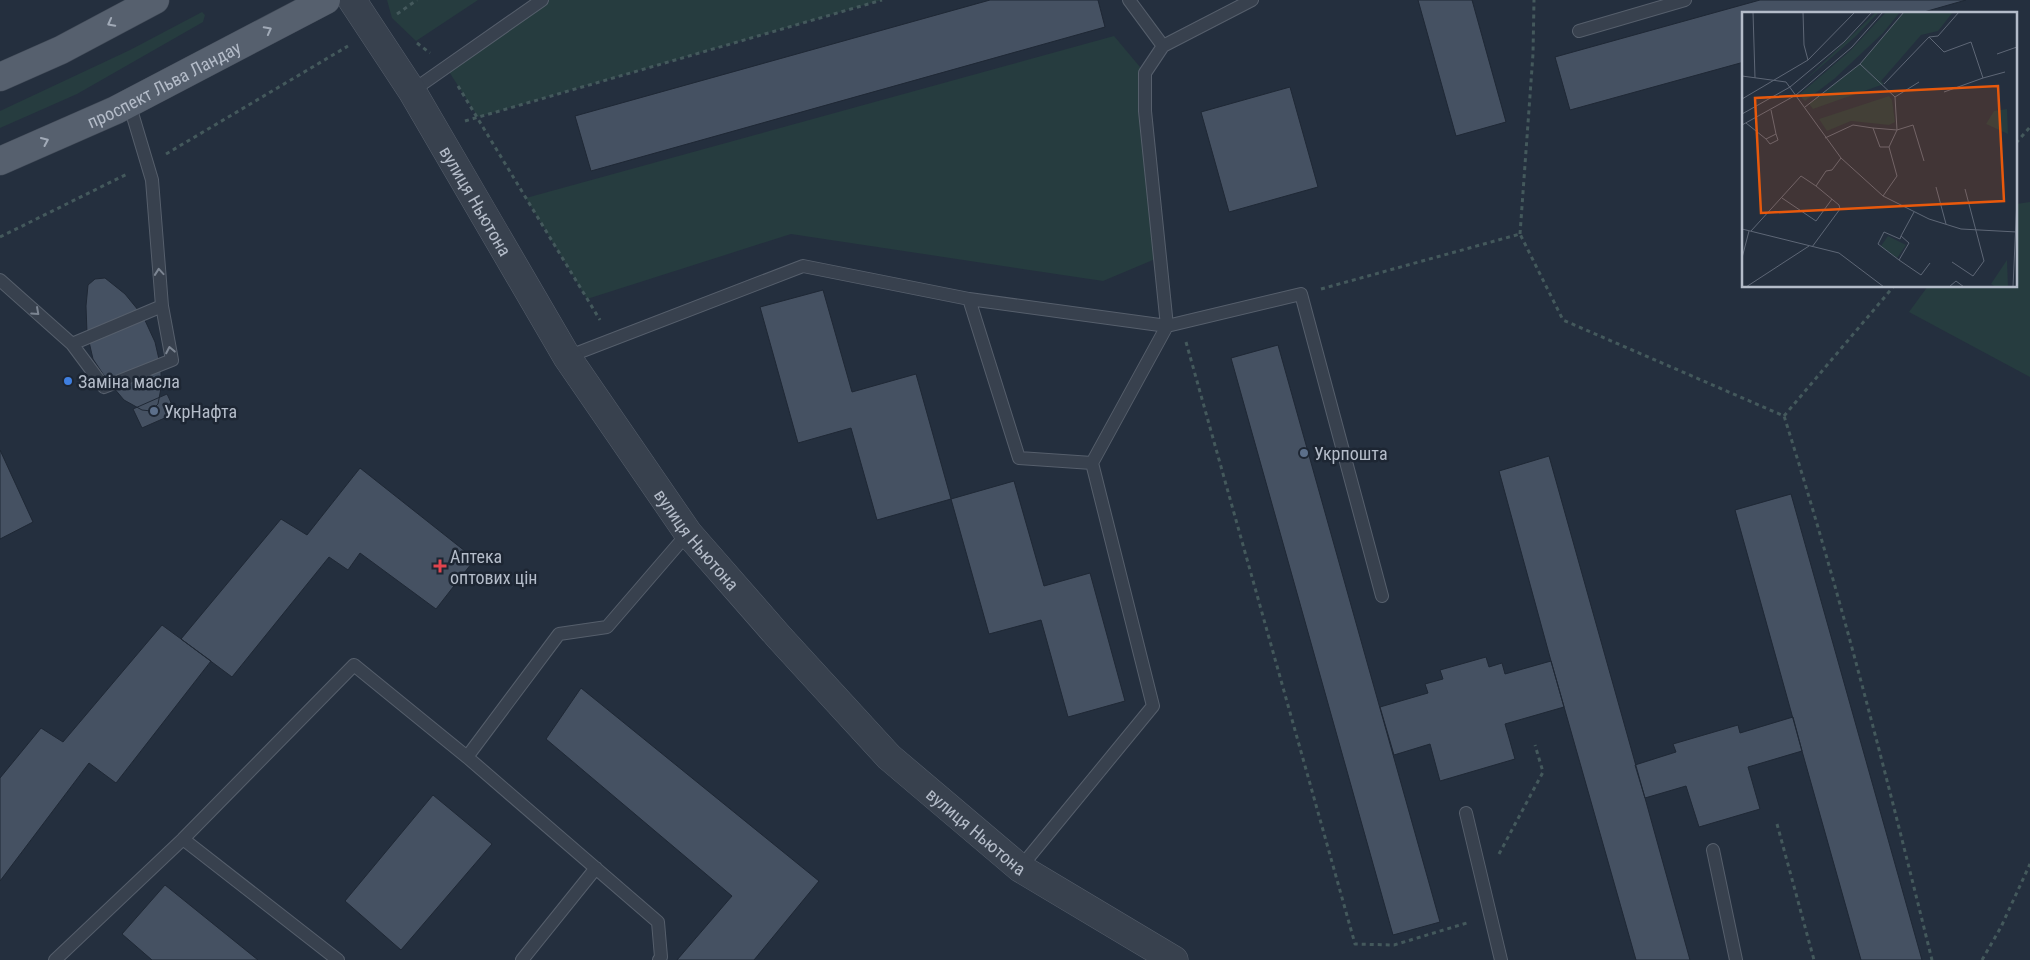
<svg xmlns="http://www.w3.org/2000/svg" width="2030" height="960" font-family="'Roboto Condensed',sans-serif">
<rect width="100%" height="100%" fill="#242f3e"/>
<!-- green -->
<path fill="#263c3f" d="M 387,0 L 478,0 L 416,41 L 392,18 Z
M 542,0 L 882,0 L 478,117 L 446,67 Z
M 202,12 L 205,15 L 203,22 L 77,94 L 0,128 L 0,111 L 130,50 Z
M 1114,36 L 1145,73 L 1160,257 L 1103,281 L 791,234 L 587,299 L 526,198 Z
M 2030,202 L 2030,377 L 1909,312 L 1928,286 L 2016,286 L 2016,204 Z"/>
<!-- building -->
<path fill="#455162" stroke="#1f2835" d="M 990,0 L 1098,0 L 1105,27 L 591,171 L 575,116 Z
M 1418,0 L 1472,0 L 1506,122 L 1456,136 Z
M 1760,0 L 1966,0 L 1917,14 L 1744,14 L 1744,62 L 1570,110 L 1555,57 Z
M 1290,87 L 1318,187 L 1229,212 L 1201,112 Z
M 105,278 L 125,294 L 143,316 L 155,342 L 161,368 L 161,388 L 158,404 L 151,411 L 142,410 L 124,400 L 107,380 L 93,359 L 87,333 L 86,306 L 88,285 L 95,279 Z
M 823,290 L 852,392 L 916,374 L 951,499 L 877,520 L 851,428 L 798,443 L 760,307 Z
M 1278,345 L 1440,922 L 1393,935 L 1231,358 Z
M 167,394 L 176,413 L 142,428 L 133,409 Z
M 0,450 L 33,522 L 0,539 Z
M 1549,456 L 1645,798 L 1690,960 L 1636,960 L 1551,661 L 1499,471 Z
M 360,468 L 475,559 L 436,609 L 360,553 L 348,570 L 329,557 L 232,677 L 181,639 L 281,519 L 307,535 Z
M 1014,481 L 1044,586 L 1090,573 L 1125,701 L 1068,717 L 1041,620 L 989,634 L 951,499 Z
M 1791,494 L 1922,960 L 1861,960 L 1802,751 L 1735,510 Z
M 162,625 L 211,661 L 116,783 L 89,763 L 0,881 L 0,778 L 41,728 L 63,742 Z
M 1486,657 L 1489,667 L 1502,663 L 1505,674 L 1551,661 L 1564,707 L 1505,724 L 1515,759 L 1440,781 L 1430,744 L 1394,755 L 1380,707 L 1428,693 L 1425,684 L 1443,679 L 1440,670 Z
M 581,688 L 819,881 L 754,960 L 677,960 L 732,896 L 546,739 Z
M 1793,717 L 1802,751 L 1748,767 L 1760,809 L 1699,827 L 1686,786 L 1645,798 L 1635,765 L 1676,752 L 1673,744 L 1738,725 L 1740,733 Z
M 433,795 L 492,844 L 401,950 L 345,901 Z
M 165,885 L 258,960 L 152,960 L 122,934 Z"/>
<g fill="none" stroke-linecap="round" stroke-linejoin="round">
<!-- service casing -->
<g stroke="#565f6c" stroke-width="14">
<path id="service" d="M 1129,0 L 1163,46 L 1252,0
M 1579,31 L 1685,0
M 412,91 L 542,0
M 0,280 L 72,344 L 162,306 L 152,180 L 129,103
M 969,299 L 1167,326 L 1145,111 L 1145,73 L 1163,46
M 72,344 L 104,387 L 172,360 L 162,306
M 567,357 L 803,266 L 969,299 L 1019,458 L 1092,463
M 1466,813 L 1501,960
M 183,839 L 338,960
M 1713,850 L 1736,960
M 1020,868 L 1153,706 L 1092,463 L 1167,326 L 1301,294 L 1382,596
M 55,960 L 183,839 L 354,665 L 467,757
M 522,960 L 596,868
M 659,960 L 661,957 L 658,922 L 467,757 L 559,634 L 607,627 L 688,533"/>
</g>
<!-- tertiary casing -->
<g stroke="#565f6c" stroke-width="29">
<g id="tertiary">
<path id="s1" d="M 352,0 L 412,91 L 567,357 L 688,533 L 779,637 L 889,757 L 1020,868 L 1174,960"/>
</g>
</g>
<!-- primary casing -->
<g stroke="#414a57" stroke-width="29">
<g id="primary">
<path d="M 0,77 L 61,50 L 155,0"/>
<path id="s2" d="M 0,161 L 116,110 L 326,0"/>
</g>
</g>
<!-- path -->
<path stroke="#44595c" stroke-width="3" stroke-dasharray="4 4" stroke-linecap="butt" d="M 397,14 L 417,0
M 417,43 L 430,53
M 458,86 L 600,320
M 465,121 L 882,0
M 2016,143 L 2030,127
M 166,154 L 348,46
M 1520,234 L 1533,54 L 1534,0
M 0,237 L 127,174
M 1321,289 L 1520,234 L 1563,320 L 1784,416 C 1841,595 1887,778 1932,960
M 1186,342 L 1355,944 L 1394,945 L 1470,922
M 1784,416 L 1894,286
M 1777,824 L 1814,960
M 1499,854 L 1543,772 L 1535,745
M 1982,960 L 2001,927 L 2030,864"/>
<!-- service -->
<use href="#service" stroke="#38414e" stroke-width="12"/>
<!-- tertiary -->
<use href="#tertiary" stroke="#38414e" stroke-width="28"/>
<!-- primary -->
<use href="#primary" stroke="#56606e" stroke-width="28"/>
</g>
<!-- one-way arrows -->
<defs><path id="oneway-chevron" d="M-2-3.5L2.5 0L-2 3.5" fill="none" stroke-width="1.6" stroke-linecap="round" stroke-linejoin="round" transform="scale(1.25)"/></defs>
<g stroke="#a1aab7">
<use href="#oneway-chevron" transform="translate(111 23) rotate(152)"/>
<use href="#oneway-chevron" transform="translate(268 30) rotate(-28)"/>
<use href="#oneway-chevron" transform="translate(45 141) rotate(-24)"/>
</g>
<g stroke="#7c8592">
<use href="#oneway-chevron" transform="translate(159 272) rotate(-95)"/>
<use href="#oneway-chevron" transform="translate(36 312) rotate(42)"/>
<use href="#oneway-chevron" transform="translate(170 350) rotate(-101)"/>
</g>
<!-- markers -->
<circle fill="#3f7fe0" stroke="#1d2633" stroke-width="2" cx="68" cy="381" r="5"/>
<g fill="#5c6f8a" stroke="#1d2633" stroke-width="2">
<circle cx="154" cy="411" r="5"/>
<circle cx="1304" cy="453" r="5"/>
</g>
<path fill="#e0444e" stroke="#1d2633" stroke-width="2" d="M437.5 558.5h5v5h5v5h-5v5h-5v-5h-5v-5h5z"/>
<g text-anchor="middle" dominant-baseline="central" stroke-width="5" stroke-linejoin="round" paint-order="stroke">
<!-- street labels -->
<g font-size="18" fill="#b4bcc9" stroke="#1d2633">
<text stroke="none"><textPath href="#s2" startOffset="181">проспект Льва Ландау</textPath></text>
<text stroke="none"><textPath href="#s1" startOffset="236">вулиця Ньютона</textPath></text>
<text stroke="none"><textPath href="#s1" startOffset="641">вулиця Ньютона</textPath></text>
<text stroke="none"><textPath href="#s1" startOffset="1046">вулиця Ньютона</textPath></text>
</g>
<!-- poi labels -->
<g font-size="18" fill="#b4bcc9" stroke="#1d2633" text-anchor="start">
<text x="78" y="381">Заміна масла</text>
<text x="164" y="411">УкрНафта</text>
<text x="1314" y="453">Укрпошта</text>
<text x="450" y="556">Аптека<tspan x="450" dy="21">оптових цін</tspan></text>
</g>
</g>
<!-- overview -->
<g transform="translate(1742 12)">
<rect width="275" height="275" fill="#242f3e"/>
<path d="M 134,0 L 137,0 L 113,25 L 59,72 ZM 144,0 L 158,0 L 141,21 L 92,67 L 63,89 L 60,86 L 58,82 L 109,38 ZM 162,0 L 211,0 L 196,19 L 179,23 L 139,69 L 142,72 L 71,97 L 67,92 L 118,52 ZM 147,84 L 150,88 L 153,110 L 147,113 L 109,109 L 85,119 L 77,107 ZM 265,97 L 266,122 L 244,112 L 252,99 ZM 146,224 L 164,233 L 155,246 L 139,234 ZM 265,248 L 266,275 L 254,275 L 249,272 Z" fill="#263c3f"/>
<path fill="none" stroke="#5e6776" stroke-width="1" d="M 11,0 L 13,66M 61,0 L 62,33 L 66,48M 187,25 L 196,24 L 217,0M 255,42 L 275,35M 118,52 L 162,0M 0,64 L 44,70 L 99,146 L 141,184 L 187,207 L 219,217 L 275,220M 241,66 L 263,60M 142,72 L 187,25 L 202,40 L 229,30 L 241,66 L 202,80M 0,87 L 66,48 L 113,0M 63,95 L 118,52 L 153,85 L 177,70M 0,102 L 48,75 L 102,30 L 130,0M 4,111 L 24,127 L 34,122 L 29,98M 0,113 L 54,83 L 110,35 L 141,0M 131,116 L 155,118 L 153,85M 83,126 L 111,113 L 131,116 L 138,135 L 147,135M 24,127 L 28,132 L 36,128 L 34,122M 194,175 L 204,212M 141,184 L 155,164 L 147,135 L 155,118 L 171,113 L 182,149M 40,186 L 74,209 L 90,187M 0,217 L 97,241 L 142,275M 9,219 L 59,164 L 74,174M 159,224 L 158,227 L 142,220 L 136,232 L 157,248 L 167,231 L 159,224 L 172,200M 70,235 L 98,197 L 97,193 L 74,174 L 84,159 L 90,158 L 99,146M 0,246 L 7,219M 157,248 L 179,263 L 188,251M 210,250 L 231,264 L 242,249 L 223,177M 4,275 L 67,234M 207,275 L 214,269 L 222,275M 271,275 L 275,187"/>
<path fill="#e8590c" fill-opacity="0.15" stroke="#e8590c" stroke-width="2.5" d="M 256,74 L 262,189 L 19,201 L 13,86 Z"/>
<rect width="275" height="275" fill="none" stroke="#b4bcc9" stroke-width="2.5"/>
</g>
</svg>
